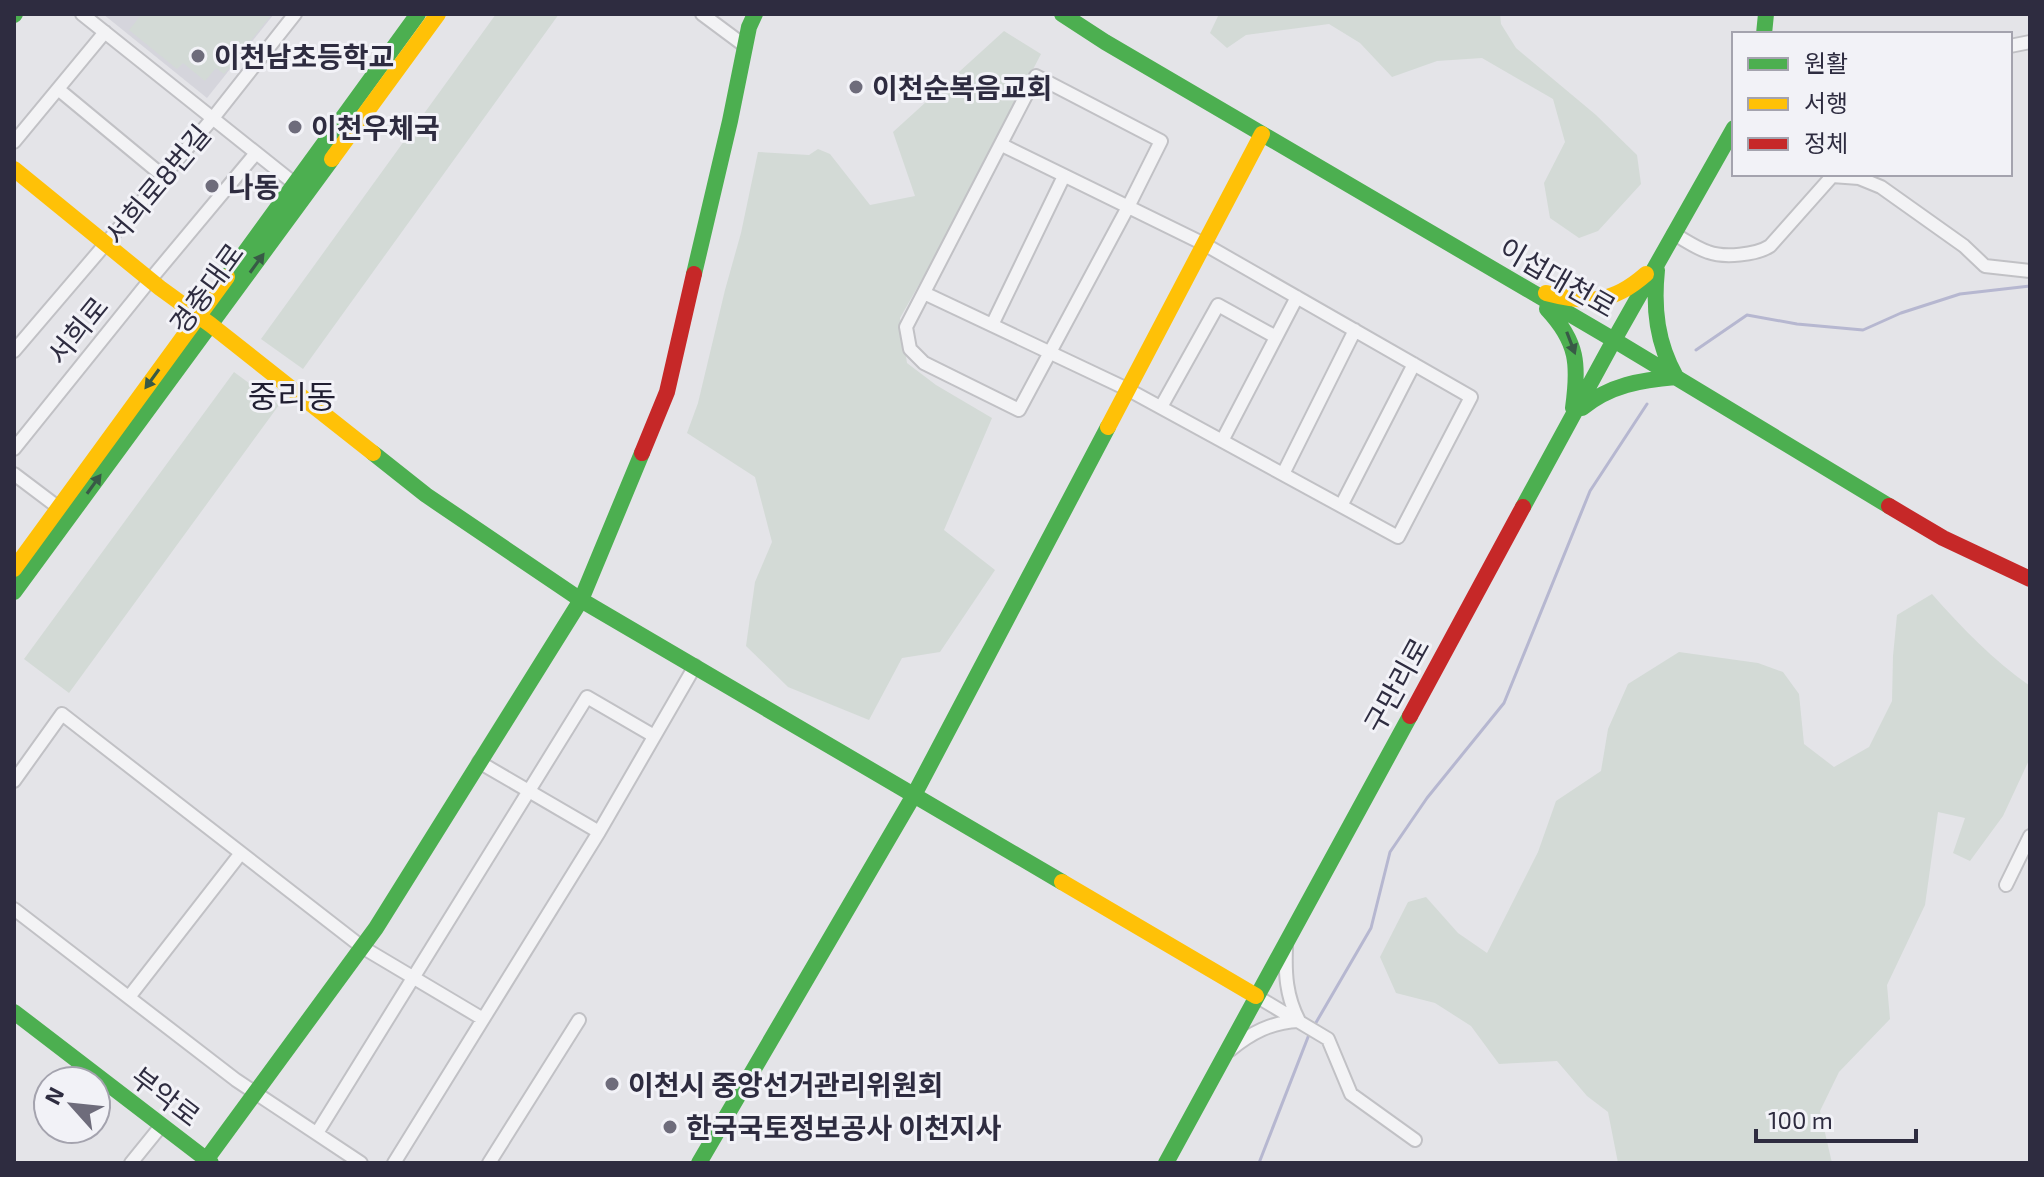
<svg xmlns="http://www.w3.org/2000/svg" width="2044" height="1177" font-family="'Exo 2','Noto Sans KR',sans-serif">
<rect width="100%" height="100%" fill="#e4e4e8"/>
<!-- built -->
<path fill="#d5d5dc" d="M 103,14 L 274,14 L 207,98 Z"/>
<!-- green -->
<path fill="#d3dad6" d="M 142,14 L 272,14 L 224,74 L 216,68 L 205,81 L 183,63 L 177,69 L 129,30 Z
M 496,14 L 559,14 L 303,369 L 261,339 Z
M 1219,14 L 1500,14 L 1501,24 L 1516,48 L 1596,115 L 1637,155 L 1641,184 L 1598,231 L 1579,238 L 1550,218 L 1544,183 L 1565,142 L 1553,99 L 1482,58 L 1437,61 L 1392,77 L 1360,43 L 1329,24 L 1246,35 L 1227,48 L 1210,33 Z
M 1004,31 L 1041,54 L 946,237 L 900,318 L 907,363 L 936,385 L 992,418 L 944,530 L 995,570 L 940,652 L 902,658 L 869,720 L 788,687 L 746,646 L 755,582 L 772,542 L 755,477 L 687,433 L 698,403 L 725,290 L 741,233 L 758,152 L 809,155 L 818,149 L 830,154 L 870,205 L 915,196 L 893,132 Z
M 234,372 L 279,405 L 69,693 L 24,659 Z
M 1932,594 C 1962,628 1993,660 2030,686 L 2030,758 L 2003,816 L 1970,861 L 1953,853 L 1965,818 L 1938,812 L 1925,905 L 1887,985 L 1890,1019 L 1839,1072 L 1820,1111 L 1832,1163 L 1618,1163 L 1608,1112 L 1587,1096 L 1557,1061 L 1499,1064 L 1471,1026 L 1435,1003 L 1396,993 L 1380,957 L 1408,902 L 1426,897 L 1458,933 L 1487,953 L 1538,852 L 1556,801 L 1601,771 L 1608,729 L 1628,684 L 1679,652 L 1758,663 L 1783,672 L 1799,694 L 1804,744 L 1834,767 L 1869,747 L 1892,701 L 1893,656 L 1897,615 Z"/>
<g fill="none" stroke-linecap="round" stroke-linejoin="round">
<!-- stream -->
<path stroke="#b6b7d0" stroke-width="3" d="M 1696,350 L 1747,315 L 1797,324 L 1863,330 L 1901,313 L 1960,294 L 2030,286
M 1314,1026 L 1371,928 L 1390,852 L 1427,798 L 1504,703 L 1590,491 L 1647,404
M 1259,1163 L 1310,1032"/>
<!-- street casing -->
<g stroke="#c1c1c5" stroke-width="16">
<path id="street" d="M 82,14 L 295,184
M 702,14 L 745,46
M 2010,46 L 2030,42
M 1036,76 L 1161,141 L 1128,207 L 1019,410 L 924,363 L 910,349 L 906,327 Z
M 58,89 L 163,176
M 14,142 L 105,32
M 1832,176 L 1859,178 L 1881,187 L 1964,246 L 1985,266 L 2030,271
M 1674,234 C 1685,240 1696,248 1708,252 C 1724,258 1756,255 1770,246 L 1834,174
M 924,293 L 1127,389 L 1398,537 L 1471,397 L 1204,244 L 1002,145
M 992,325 L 1064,176
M 14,351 L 213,118 L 295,14
M 1161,407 L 1218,305 L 1276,337
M 1222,441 L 1297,297
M 14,449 L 150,280 L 256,153
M 14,474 L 59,508
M 1283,474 L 1355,330
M 1341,506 L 1414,364
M 479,762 L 599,832
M 14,781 L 62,714 L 362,947 L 483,1019
M 2006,885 L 2030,836
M 14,909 L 236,1080 L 361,1163
M 1286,947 C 1285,974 1286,996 1299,1021
M 1256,996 L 1328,1039 L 1351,1094 L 1415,1140
M 129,997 L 241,853
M 1230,1050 C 1251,1033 1271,1022 1299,1021
M 317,1133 L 587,697 L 654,736
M 131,1163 L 161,1126
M 394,1163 L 599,832 L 695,666
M 489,1163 L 579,1020"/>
</g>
<!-- street -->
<use href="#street" stroke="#f3f3f5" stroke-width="12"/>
<!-- fast -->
<path stroke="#4caf50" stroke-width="16" d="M 1062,14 L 1105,42 L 1614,340 L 1889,506
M 14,15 L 15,14
M 1764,34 L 1766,14
M 694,274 L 730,121 L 749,27 L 755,14
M 227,277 L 418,14
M 1547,309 C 1578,342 1579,365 1573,408
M 1582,408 C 1610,385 1641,380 1676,377 C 1657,343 1653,309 1657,270
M 373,453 L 426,495 L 581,600 L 1062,882
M 1523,507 L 1614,340 L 1734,128
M 14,592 L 332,159
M 14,1012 L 211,1163
M 206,1160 L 376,928 L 581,600 L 642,453
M 699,1163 L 914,795 L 1108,427
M 1166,1163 L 1410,716"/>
<!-- slow -->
<path stroke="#ffc107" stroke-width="16" d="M 332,159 L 438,14
M 14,169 L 160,288 L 211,325 L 373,453
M 1546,293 C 1588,304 1612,304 1646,274
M 1108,427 L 1262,134
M 14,569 L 227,277
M 1062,882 L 1256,996"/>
<!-- jam -->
<path stroke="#c62828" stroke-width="16" d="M 642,453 L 667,392 L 694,274
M 1889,506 L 1943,538 L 2030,579
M 1410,716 L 1523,507"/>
</g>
<!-- one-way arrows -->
<defs><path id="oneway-solid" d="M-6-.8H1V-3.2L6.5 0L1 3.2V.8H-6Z" transform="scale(2)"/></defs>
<g fill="#385a46">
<use href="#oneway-solid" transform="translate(257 263) rotate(-54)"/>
<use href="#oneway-solid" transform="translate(1571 343) rotate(69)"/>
<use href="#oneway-solid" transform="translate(152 379) rotate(126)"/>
<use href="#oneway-solid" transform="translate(94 484) rotate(-54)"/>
</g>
<!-- markers -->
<g fill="#6e6c7b" stroke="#f2f2f7" stroke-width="3">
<circle cx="198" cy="56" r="8"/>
<circle cx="856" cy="87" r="8"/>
<circle cx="295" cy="127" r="8"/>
<circle cx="212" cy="186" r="8"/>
<circle cx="612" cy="1084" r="8"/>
<circle cx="670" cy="1127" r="8"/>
</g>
<g text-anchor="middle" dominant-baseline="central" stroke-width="6" stroke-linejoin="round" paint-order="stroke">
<!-- poi labels -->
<g font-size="28" font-weight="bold" fill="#2e2c40" stroke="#f2f2f7" text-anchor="start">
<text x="214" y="56">이천남초등학교</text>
<text x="872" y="87">이천순복음교회</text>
<text x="311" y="127">이천우체국</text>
<text x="228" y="186">나동</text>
<text x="628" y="1084">이천시 중앙선거관리위원회</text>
<text x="686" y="1127">한국국토정보공사 이천지사</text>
</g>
<!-- street labels -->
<g font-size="28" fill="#2e2c40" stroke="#f2f2f7">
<text transform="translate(157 184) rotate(-50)">서희로8번길</text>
<text transform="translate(1558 277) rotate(30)">이섭대천로</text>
<text transform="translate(206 288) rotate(-54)">경충대로</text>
<text transform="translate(77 330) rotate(-51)">서희로</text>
<text transform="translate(1396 685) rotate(-61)">구만리로</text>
<text transform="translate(166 1096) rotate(37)">부악로</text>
</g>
<!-- quarter labels -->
<g font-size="32" fill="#201e31" stroke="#f2f2f7">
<text x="292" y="395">중리동</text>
</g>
</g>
<!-- border -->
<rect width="2044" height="1177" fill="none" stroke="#2e2c40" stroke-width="32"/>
<!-- legend -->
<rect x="1732" y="32" width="280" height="144" fill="#f2f2f7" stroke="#a4a3ae" stroke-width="2"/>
<rect x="1748" y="58" width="40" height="12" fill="#4caf50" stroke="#a4a3ae" stroke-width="2"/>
<text x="1804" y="72" font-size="24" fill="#2e2c40">원활</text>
<rect x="1748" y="98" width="40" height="12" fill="#ffc107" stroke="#a4a3ae" stroke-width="2"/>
<text x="1804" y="112" font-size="24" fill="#2e2c40">서행</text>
<rect x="1748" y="138" width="40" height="12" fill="#c62828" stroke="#a4a3ae" stroke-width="2"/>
<text x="1804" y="152" font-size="24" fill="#2e2c40">정체</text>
<!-- north arrow -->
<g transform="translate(72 1105) rotate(297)"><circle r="38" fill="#f2f2f7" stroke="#a4a3ae" stroke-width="2"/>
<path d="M0-6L14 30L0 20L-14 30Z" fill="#6e6c7b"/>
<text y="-12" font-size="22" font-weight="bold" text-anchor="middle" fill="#2e2c40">N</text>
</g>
<!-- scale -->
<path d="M1756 1129v12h160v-12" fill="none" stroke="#2e2c40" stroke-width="4"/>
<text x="1768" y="1129" font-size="24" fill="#2e2c40" stroke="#f2f2f7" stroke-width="6" paint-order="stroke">100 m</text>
</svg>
